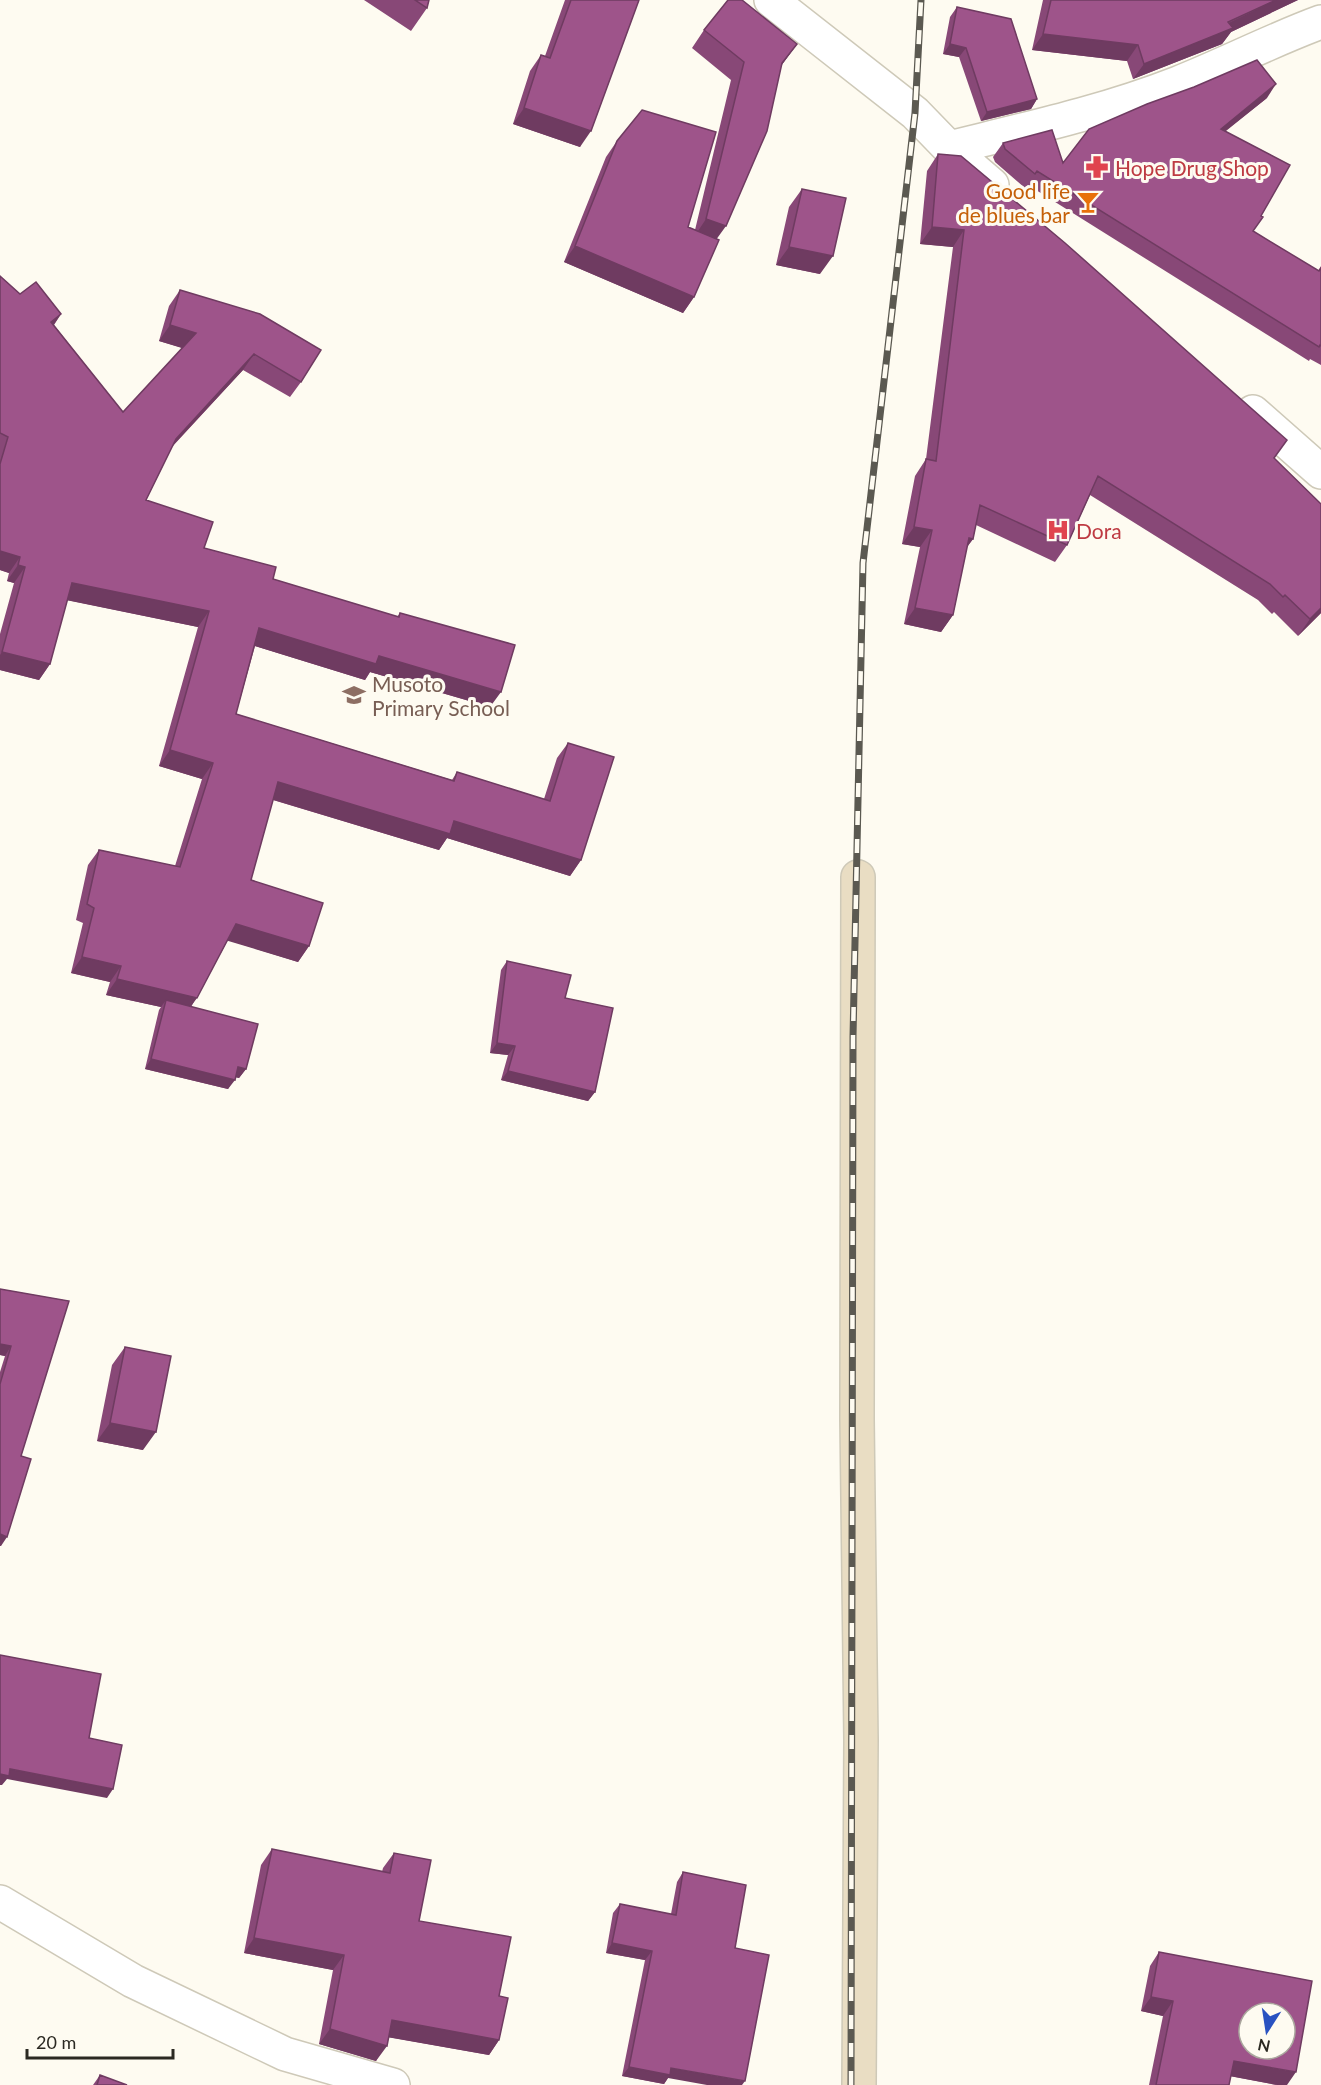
<svg xmlns="http://www.w3.org/2000/svg" width="1321" height="2085" font-family="Lato,sans-serif">
<rect width="100%" height="100%" fill="#fefbf1"/>
<g fill="none" stroke-linecap="round" stroke-linejoin="round">
<!-- minor casing -->
<g stroke="#cec9b8" stroke-width="36">
<path id="minor" d="M 771,0 L 915,113 L 949,148 L 992,185
M 949,148 C 1026,129 1104,112 1178,83 C 1226,64 1272,40 1321,22
M 1253,412 L 1321,472
M 0,1902 L 133,1981 L 285,2054 L 393,2085"/>
</g>
<!-- secondary casing -->
<g stroke="#cec9b8" stroke-width="36">
<path id="secondary" d="M 858,877 L 857,1419 L 861,1740 L 859,2085"/>
</g>
<!-- minor -->
<use href="#minor" stroke="#fff" stroke-width="33"/>
<!-- secondary -->
<use href="#secondary" stroke="#e9ddc3" stroke-width="33"/>
<!-- rail casing -->
<g stroke="#5b5951" stroke-width="7">
<path id="rail" d="M 851,2085 L 853,1037 L 863,563 L 915,113 L 921,0"/>
</g>
<!-- rail -->
<use href="#rail" stroke="#fefbf1" stroke-width="4.5" stroke-dasharray="14" stroke-linecap="butt"/>
</g>
<!-- wall -->
<path fill="#884877" d="M 364,0 L 429,0 L 427,8 L 411,31 Z
M 565,0 L 639,0 L 580,147 L 513,124 L 530,71 L 541,55 L 545,56 Z
M 1043,0 L 1298,0 L 1231,32 L 1222,44 L 1133,79 L 1127,61 L 1032,50 Z
M 957,7 L 1037,99 L 1031,109 L 981,121 L 959,57 L 943,54 L 950,17 Z
M 704,30 L 797,44 L 781,66 L 694,297 L 683,313 L 564,262 L 606,157 L 617,141 L 688,227 L 695,230 L 731,80 L 692,48 Z
M 1267,98 L 1225,131 L 1261,216 L 1253,231 L 1318,271 L 1321,266 L 1321,365 L 1310,359 L 1309,361 L 1028,185 L 1025,188 L 995,162 L 993,157 L 1003,143 L 1063,163 Z
M 938,154 L 1274,458 L 1321,504 L 1321,613 L 1298,636 L 1274,612 L 1272,614 L 1258,600 L 1090,495 L 1067,545 L 1055,562 L 976,525 L 973,539 L 967,547 L 953,615 L 941,632 L 904,624 L 920,547 L 902,544 L 915,476 L 926,459 L 953,247 L 920,244 L 927,171 Z
M 802,189 L 820,274 L 776,265 L 789,207 Z
M 0,276 L 20,294 L 61,314 L 54,325 L 123,412 L 183,348 L 159,341 L 169,306 L 180,290 L 301,382 L 290,397 L 243,370 L 172,447 L 146,500 L 204,548 L 273,579 L 397,617 L 400,613 L 490,707 L 370,672 L 365,680 L 255,646 L 236,714 L 452,780 L 457,772 L 544,799 L 557,758 L 568,743 L 581,860 L 570,876 L 447,838 L 439,850 L 273,800 L 251,880 L 309,946 L 298,962 L 228,940 L 191,1007 L 246,1069 L 239,1078 L 235,1077 L 228,1089 L 145,1069 L 159,1010 L 161,1007 L 106,995 L 110,982 L 71,973 L 83,923 L 76,920 L 88,865 L 99,850 L 175,866 L 202,779 L 159,766 L 198,627 L 67,600 L 50,664 L 39,680 L 0,670 L 0,634 L 14,583 L 7,581 L 9,573 L 0,570 Z
M 507,961 L 565,998 L 595,1092 L 588,1101 L 501,1080 L 508,1055 L 490,1053 L 501,970 Z
M 0,1289 L 69,1301 L 21,1456 L 1,1546 L 0,1546 L 0,1372 L 5,1356 L 0,1355 Z
M 125,1347 L 143,1450 L 97,1441 L 112,1365 Z
M 272,1849 L 382,1872 L 383,1868 L 394,1853 L 419,1921 L 499,1996 L 499,2040 L 489,2055 L 388,2037 L 376,2061 L 319,2044 L 333,1970 L 244,1953 L 261,1865 Z
M 683,1872 L 668,2078 L 664,2084 L 622,2076 L 645,1960 L 606,1953 L 613,1913 L 620,1904 L 671,1914 L 677,1882 Z
M 1159,1952 L 1277,2085 L 1230,2076 L 1229,2085 L 1149,2085 L 1163,2016 L 1141,2011 L 1150,1966 Z
M 100,2075 L 127,2085 L 93,2085 Z"/>
<!-- shaded-wall -->
<path fill="#6f3b61" d="M 1276,0 L 1298,0 L 1231,32 L 1222,44 L 1133,79 L 1144,64 Z
M 1043,34 L 1138,45 L 1127,61 L 1032,50 Z
M 797,44 L 784,62 L 769,81 L 782,63 Z
M 950,44 L 966,48 L 959,57 L 943,54 Z
M 1276,84 L 1267,98 L 1211,143 L 1221,129 Z
M 1037,99 L 1031,109 L 981,121 L 987,112 Z
M 524,108 L 591,131 L 580,147 L 513,124 Z
M 706,219 L 726,226 L 713,244 L 694,237 Z
M 932,227 L 964,230 L 953,247 L 920,244 Z
M 575,246 L 694,297 L 683,313 L 564,262 Z
M 789,247 L 833,256 L 820,274 L 776,265 Z
M 61,314 L 50,330 L 51,322 Z
M 170,325 L 196,333 L 185,349 L 159,341 Z
M 254,354 L 243,370 L 165,454 L 176,439 Z
M 914,527 L 932,530 L 920,547 L 902,544 Z
M 969,538 L 973,539 L 961,555 Z
M 0,551 L 20,557 L 9,573 L 0,570 Z
M 18,565 L 25,567 L 14,583 L 7,581 Z
M 72,583 L 209,611 L 198,627 L 61,599 Z
M 915,608 L 953,615 L 941,632 L 904,624 Z
M 1321,608 L 1321,613 L 1298,636 L 1310,619 Z
M 259,628 L 379,656 L 501,692 L 490,707 L 370,672 L 365,680 L 248,644 Z
M 2,652 L 50,664 L 39,680 L 0,670 L 0,655 Z
M 170,750 L 213,763 L 202,779 L 159,766 Z
M 278,782 L 454,821 L 581,860 L 570,876 L 447,838 L 439,850 L 267,798 Z
M 236,924 L 309,946 L 298,962 L 225,940 Z
M 82,957 L 121,966 L 110,982 L 71,973 Z
M 117,979 L 197,998 L 186,1013 L 166,1000 L 161,1007 L 106,995 Z
M 497,1043 L 515,1046 L 508,1055 L 490,1053 Z
M 151,1059 L 235,1080 L 228,1089 L 145,1069 Z
M 238,1067 L 246,1069 L 239,1078 L 231,1076 Z
M 508,1071 L 595,1092 L 588,1101 L 501,1080 Z
M 0,1344 L 11,1346 L 5,1356 L 0,1355 Z
M 110,1423 L 156,1432 L 143,1450 L 97,1441 Z
M 0,1534 L 7,1537 L 1,1546 L 0,1546 Z
M 10,1769 L 113,1789 L 107,1798 L 7,1779 L 2,1785 L 0,1785 L 0,1774 Z
M 254,1938 L 344,1955 L 333,1970 L 244,1953 Z
M 612,1943 L 652,1951 L 645,1960 L 606,1953 Z
M 1151,1997 L 1173,2001 L 1163,2016 L 1141,2011 Z
M 392,2020 L 499,2040 L 489,2055 L 381,2036 Z
M 330,2029 L 387,2046 L 376,2061 L 319,2044 Z
M 1234,2061 L 1296,2072 L 1287,2085 L 1277,2085 L 1224,2075 Z
M 629,2067 L 671,2068 L 745,2081 L 742,2085 L 707,2085 L 668,2078 L 664,2084 L 622,2076 Z"/>
<!-- building -->
<path fill="#9e548a" stroke="#6f3b61" stroke-width="1.5" fill-rule="evenodd" d="M 415,0 L 429,0 L 427,8 Z
M 571,0 L 639,0 L 591,131 L 524,108 L 541,55 L 550,58 Z
M 728,0 L 742,0 L 797,44 L 782,63 L 767,131 L 726,226 L 706,219 L 744,62 L 704,30 Z
M 1051,0 L 1276,0 L 1228,22 L 1233,28 L 1144,64 L 1138,45 L 1043,34 Z
M 957,7 L 1011,19 L 1037,99 L 987,112 L 966,48 L 950,44 Z
M 1257,60 L 1276,84 L 1221,129 L 1290,165 L 1261,216 L 1263,217 L 1253,231 L 1319,271 L 1321,268 L 1321,346 L 1320,345 L 1319,347 L 1037,171 L 1035,174 L 1005,149 L 1003,143 L 1052,130 L 1063,163 L 1089,129 L 1147,104 L 1194,87 Z
M 642,110 L 716,132 L 688,227 L 719,240 L 694,297 L 575,246 L 617,141 Z
M 938,154 L 961,156 L 1065,243 L 1287,440 L 1274,458 L 1321,504 L 1321,608 L 1310,619 L 1285,595 L 1283,597 L 1270,584 L 1098,476 L 1067,545 L 980,505 L 973,539 L 969,538 L 953,615 L 915,608 L 932,530 L 914,527 L 926,459 L 936,461 L 964,230 L 932,227 Z
M 802,189 L 846,198 L 833,256 L 789,247 Z
M 0,276 L 20,294 L 36,282 L 61,314 L 51,322 L 123,412 L 196,333 L 170,325 L 180,290 L 260,314 L 321,350 L 301,382 L 254,354 L 176,439 L 146,500 L 213,522 L 204,548 L 276,567 L 273,579 L 399,617 L 400,613 L 515,645 L 501,692 L 379,656 L 376,664 L 259,628 L 236,714 L 454,781 L 457,772 L 550,801 L 568,743 L 614,757 L 581,860 L 454,821 L 450,834 L 278,782 L 251,880 L 323,903 L 309,946 L 236,924 L 197,998 L 117,979 L 121,966 L 82,957 L 94,908 L 87,904 L 99,850 L 180,867 L 213,763 L 170,750 L 209,611 L 72,583 L 50,664 L 2,652 L 25,567 L 18,565 L 20,557 L 0,551 L 0,464 L 8,437 L 0,433 Z
M 507,961 L 571,975 L 565,998 L 613,1008 L 595,1092 L 508,1071 L 515,1046 L 497,1043 Z
M 166,1000 L 258,1024 L 246,1069 L 238,1067 L 235,1080 L 151,1059 Z
M 0,1289 L 69,1301 L 21,1456 L 31,1459 L 7,1537 L 0,1534 L 0,1384 L 11,1346 L 0,1344 Z
M 125,1347 L 171,1356 L 156,1432 L 110,1423 Z
M 0,1655 L 101,1674 L 89,1738 L 122,1745 L 113,1789 L 10,1769 L 9,1776 L 0,1774 Z
M 272,1849 L 390,1873 L 394,1853 L 431,1860 L 419,1921 L 511,1937 L 499,1996 L 508,1998 L 499,2040 L 392,2020 L 387,2046 L 330,2029 L 344,1955 L 254,1938 Z
M 683,1872 L 746,1885 L 735,1948 L 769,1955 L 745,2081 L 671,2068 L 670,2075 L 629,2067 L 652,1951 L 612,1943 L 620,1904 L 676,1915 Z
M 1159,1952 L 1312,1981 L 1296,2072 L 1234,2061 L 1229,2085 L 1156,2085 L 1173,2001 L 1151,1997 ZM 1249,2013 L 1285,2013 L 1285,2049 L 1249,2049 Z
M 100,2075 L 127,2085 L 97,2085 Z"/>
<!-- icons -->
<defs>
<g id="pharmacy-bare" transform="scale(1.8)"><path d="M-2-6h4v4h4v4h-4v4h-4v-4h-4v-4h4Z" fill="#e0444e" stroke="#fefbf1" stroke-width="2.5" paint-order="stroke"/></g>
<g id="bar-bare" transform="scale(1.8)"><path d="M-6-5H6L.8 .8V4.5H3.5V6h-7V4.5H-.8V.8Z" fill="#e8710a" stroke="#fefbf1" stroke-width="2.5" paint-order="stroke"/></g>
<g id="hospital-bare" transform="scale(1.8)"><path d="M-5-5h3v3.5h4V-5h3V5h-3V1.5h-4V5h-3Z" fill="#e0444e" stroke="#fefbf1" stroke-width="2.5" paint-order="stroke"/></g>
<g id="school-bare" transform="scale(1.8)"><path d="M0-5L7-2L0 1L-7-2ZM-4 1L0 2.5L4 1V4Q0 6-4 4Z" fill="#8d6e63" stroke="#fefbf1" stroke-width="2.5" paint-order="stroke"/></g>
</defs>
<g fill-rule="evenodd">
<use href="#pharmacy-bare" x="1097" y="167"/>
<use href="#bar-bare" x="1088" y="202"/>
<use href="#hospital-bare" x="1058" y="530"/>
<use href="#school-bare" x="354" y="695"/>
</g>
<g text-anchor="middle" dominant-baseline="central" stroke-width="6" stroke-linejoin="round" paint-order="stroke">
<!-- health labels -->
<g font-size="21" fill="#be3a42" stroke="#fefbf1" text-anchor="start">
<text x="1115" y="167">Hope Drug Shop</text>
<text x="1076" y="530">Dora</text>
</g>
<!-- food labels -->
<g font-size="21" fill="#c56008" stroke="#fefbf1" text-anchor="end">
<text x="1070" y="190">Good life<tspan x="1070" dy="24">de blues bar</tspan></text>
</g>
<!-- education labels -->
<g font-size="21" fill="#785e54" stroke="#fefbf1" text-anchor="start">
<text x="372" y="683">Musoto<tspan x="372" dy="24">Primary School</tspan></text>
</g>
</g>
<!-- north arrow -->
<g transform="translate(1267 2031) rotate(192)"><circle r="28" fill="#fefbf1" stroke="#aaa79e" stroke-width="1.5"/>
<path d="M0-4.5L10 22L0 15L-10 22Z" fill="#2952c1"/>
<text y="-9" font-size="16" font-weight="bold" text-anchor="middle" fill="#2b2922">N</text>
</g>
<!-- scale -->
<path d="M27 2049v9h146v-9" fill="none" stroke="#2b2922" stroke-width="3"/>
<text x="36" y="2049" font-size="18" fill="#2b2922" stroke="#fefbf1" stroke-width="4.5" paint-order="stroke">20 m</text>
</svg>
